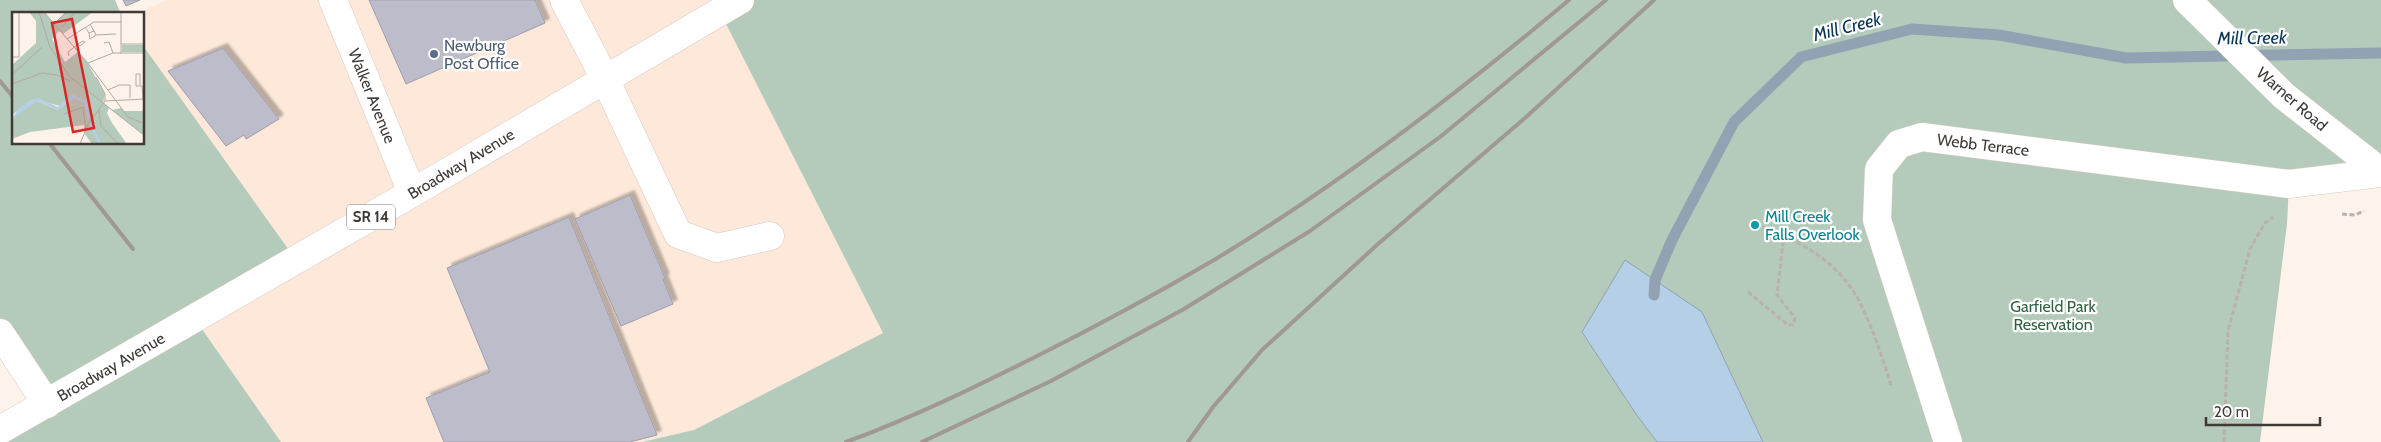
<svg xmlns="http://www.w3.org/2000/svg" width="2381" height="442" font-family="Cabin,sans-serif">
<defs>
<filter id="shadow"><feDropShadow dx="4.5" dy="-4.5" stdDeviation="1" flood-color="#0004"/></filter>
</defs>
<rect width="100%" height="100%" fill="#fef3eb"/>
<!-- built -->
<path fill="#fde8d9" d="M 166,0 L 740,0 L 720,12 L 884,333 L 694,430 L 642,442 L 281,442 L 195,318 L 144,47 L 144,14 L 136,14 Z"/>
<!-- green -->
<path fill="#b4caba" d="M 0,0 L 115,0 L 121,14 L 14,14 L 14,144 L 144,144 L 144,47 L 296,260 L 195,319 L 281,442 L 0,442 L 47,403 L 0,333 Z
M 740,0 L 2381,0 L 2381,173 L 2289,184 L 2287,224 L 2260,442 L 642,442 L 694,430 L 883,333 L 720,12 Z"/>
<!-- water -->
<path fill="#b5cfe7" stroke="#92a2b2" d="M 1625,260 L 1702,312 L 1763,442 L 1657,442 L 1636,414 L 1582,332 Z"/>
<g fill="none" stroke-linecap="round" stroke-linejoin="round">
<!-- stream -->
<path stroke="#92a2b2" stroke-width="11" d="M 1654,295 L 1655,280 L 1672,240 L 1734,122 L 1801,57 L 1912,29 L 1999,35 L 2126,58 L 2381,53"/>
</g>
<!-- building -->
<path fill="#bcbccb" stroke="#9e9eac" filter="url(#shadow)" d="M 123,0 L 140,0 L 126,6 Z
M 369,0 L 535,0 L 545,23 L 406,84 Z
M 223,48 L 279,119 L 246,139 L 244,135 L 226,146 L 168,71 Z
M 630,195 L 665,278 L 663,279 L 673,304 L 621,326 L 575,219 Z
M 569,217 L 657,435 L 630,442 L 444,442 L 426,398 L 490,372 L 447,268 Z"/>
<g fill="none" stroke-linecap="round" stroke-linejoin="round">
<!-- minor casing -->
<g stroke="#d7c9c0" stroke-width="29">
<path id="minor" d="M 333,0 L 412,193
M 564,0 L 605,79 L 678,234 L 717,248 L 770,236
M 0,333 L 47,404
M 1948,442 L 1877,220 L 1879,169 L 1899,144 L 1922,137 L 2289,184 L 2381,173"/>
</g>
<!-- major casing -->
<g stroke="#d7c9c0" stroke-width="29">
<path id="major" d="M 2187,0 L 2284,96 L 2381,172
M 0,430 L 412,193 L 740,0"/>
</g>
<!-- path -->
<path stroke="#bab1aa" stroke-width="3" stroke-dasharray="5 2.5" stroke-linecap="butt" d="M 2342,214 L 2355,215 L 2364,211
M 1755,225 C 1798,238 1841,263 1861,305 C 1874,331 1883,360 1892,388
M 1748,292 L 1788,325 L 1793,325 L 1795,318 L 1777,295 L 1784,234
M 2224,442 L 2228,331 L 2250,249 L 2265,223 L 2273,217"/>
<!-- minor -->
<use href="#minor" stroke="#fff" stroke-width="28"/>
<!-- major -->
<use href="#major" stroke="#fff" stroke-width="28"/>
<!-- rail -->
<path stroke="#a09892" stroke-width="4" d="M 0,81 L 14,98
M 50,144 L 133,249
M 846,442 C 912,418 975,387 1037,356 C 1097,326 1156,294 1214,260 C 1339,185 1457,94 1569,0
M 922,442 L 1051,381 L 1184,309 L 1310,231 L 1440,137 L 1606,0
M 1188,442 L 1213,407 L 1262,350 L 1378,244 L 1525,118 L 1654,0"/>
</g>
<!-- markers -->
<circle fill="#5c6f8a" stroke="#fff" stroke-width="2" cx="434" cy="54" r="5"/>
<circle fill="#0f9aa8" stroke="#fff" stroke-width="2" cx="1755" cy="225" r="5"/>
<g text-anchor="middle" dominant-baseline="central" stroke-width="4.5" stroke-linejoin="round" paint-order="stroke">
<!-- shield labels -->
<rect fill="#fff" stroke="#797573" stroke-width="1" x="347" y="204.5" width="48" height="25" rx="4"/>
<g font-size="15" font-weight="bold" fill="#403a37">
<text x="371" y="217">SR 14</text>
</g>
<!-- service labels -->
<g font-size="16" fill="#4e5e75" stroke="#fff" text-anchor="start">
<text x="444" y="45">Newburg<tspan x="444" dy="18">Post Office</tspan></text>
</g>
<!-- street labels -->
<g font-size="16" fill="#403a37" stroke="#fff">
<text transform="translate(372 96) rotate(68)">Walker Avenue</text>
<text transform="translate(2292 99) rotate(41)">Warner Road</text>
<text transform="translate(1983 145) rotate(7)">Webb Terrace</text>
<text transform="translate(461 164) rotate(-31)">Broadway Avenue</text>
<text transform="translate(111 367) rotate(-30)">Broadway Avenue</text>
</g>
<!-- culture labels -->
<g font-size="16" fill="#0d838f" stroke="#fff" text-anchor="start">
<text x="1765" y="216">Mill Creek<tspan x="1765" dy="18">Falls Overlook</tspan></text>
</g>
<!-- park labels -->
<g font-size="16" fill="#326242" stroke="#fff">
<text x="2053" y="306">Garfield Park<tspan x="2053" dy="18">Reservation</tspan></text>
</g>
<!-- water labels -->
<g font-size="18" font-style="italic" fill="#093556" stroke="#fff">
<text transform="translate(1847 27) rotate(-14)">Mill Creek</text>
<text transform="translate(2252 38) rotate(-1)">Mill Creek</text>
</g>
</g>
<!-- overview -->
<g transform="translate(12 12)">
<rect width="132" height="132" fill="#fef3eb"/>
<path d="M 17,0 L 32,0 L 42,12 L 54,0 L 81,0 L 51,22 L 47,19 L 40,27 L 53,50 L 66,40 L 75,50 L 93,82 L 91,91 L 97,96 L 95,101 L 100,111 L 115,132 L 80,132 L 72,121 L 72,113 L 18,120 L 0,127 L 0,107 L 12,95 L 25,89 L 46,98 L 48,94 L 21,87 L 0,103 L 0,53 L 24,31 L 24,9 ZM 110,33 L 132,33 L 132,40 L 110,40 ZM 109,96 L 112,99 L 132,99 L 132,123 L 100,98 Z" fill="#b4caba"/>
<path d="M 59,82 L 63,83 L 61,87 L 46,98 L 25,89 L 0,107 L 7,96 L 21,87 L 27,86 L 46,95 Z" fill="#b5cfe7"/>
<path fill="none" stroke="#b5cfe7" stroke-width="2.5" d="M 62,85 L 74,90 L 77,107M 78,111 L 88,132"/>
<path fill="none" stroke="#b2a9a3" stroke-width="1" d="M 27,0 L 38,35 L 57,64 L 133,124M 32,0 L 75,50 L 116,105 L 133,112M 109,0 L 109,42M 42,12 L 54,0M 50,15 L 63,0M 73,15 L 77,21 L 82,19 L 78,12M 77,21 L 78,27 L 84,23 L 82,19M 84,23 L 104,22M 55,27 L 82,10 L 109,10M 92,31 L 97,30 L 101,41M 109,32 L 133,32M 57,44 L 56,40 L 66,32 L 71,29 L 73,30 L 68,34 L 66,32M 0,45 L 7,45 L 7,0M 76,51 L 101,41 L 133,41M 0,63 L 30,35M 84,65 L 93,82 L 93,89M 0,72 L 30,61 L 45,63 L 58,69M 128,73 L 128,62 L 124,62 L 124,74 L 130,74 L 131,87M 96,78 L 107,73 L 118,73 L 118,86M 93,89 L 133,87M 87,98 L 89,114 L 106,132M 52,102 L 71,95 L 74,118M 19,132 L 68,132M 68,132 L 76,112 L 93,89"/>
<path fill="#d62828" fill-opacity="0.15" stroke="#d62828" stroke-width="2.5" d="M 60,7 L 82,116 L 61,120 L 40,11 Z"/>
<rect width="132" height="132" fill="none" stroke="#403a37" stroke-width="2.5"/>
</g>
<!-- scale -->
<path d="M2206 417v8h114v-8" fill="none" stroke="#403a37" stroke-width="2.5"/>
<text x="2214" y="417" font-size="15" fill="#403a37" stroke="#ffffff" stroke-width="4" paint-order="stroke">20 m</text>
</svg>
